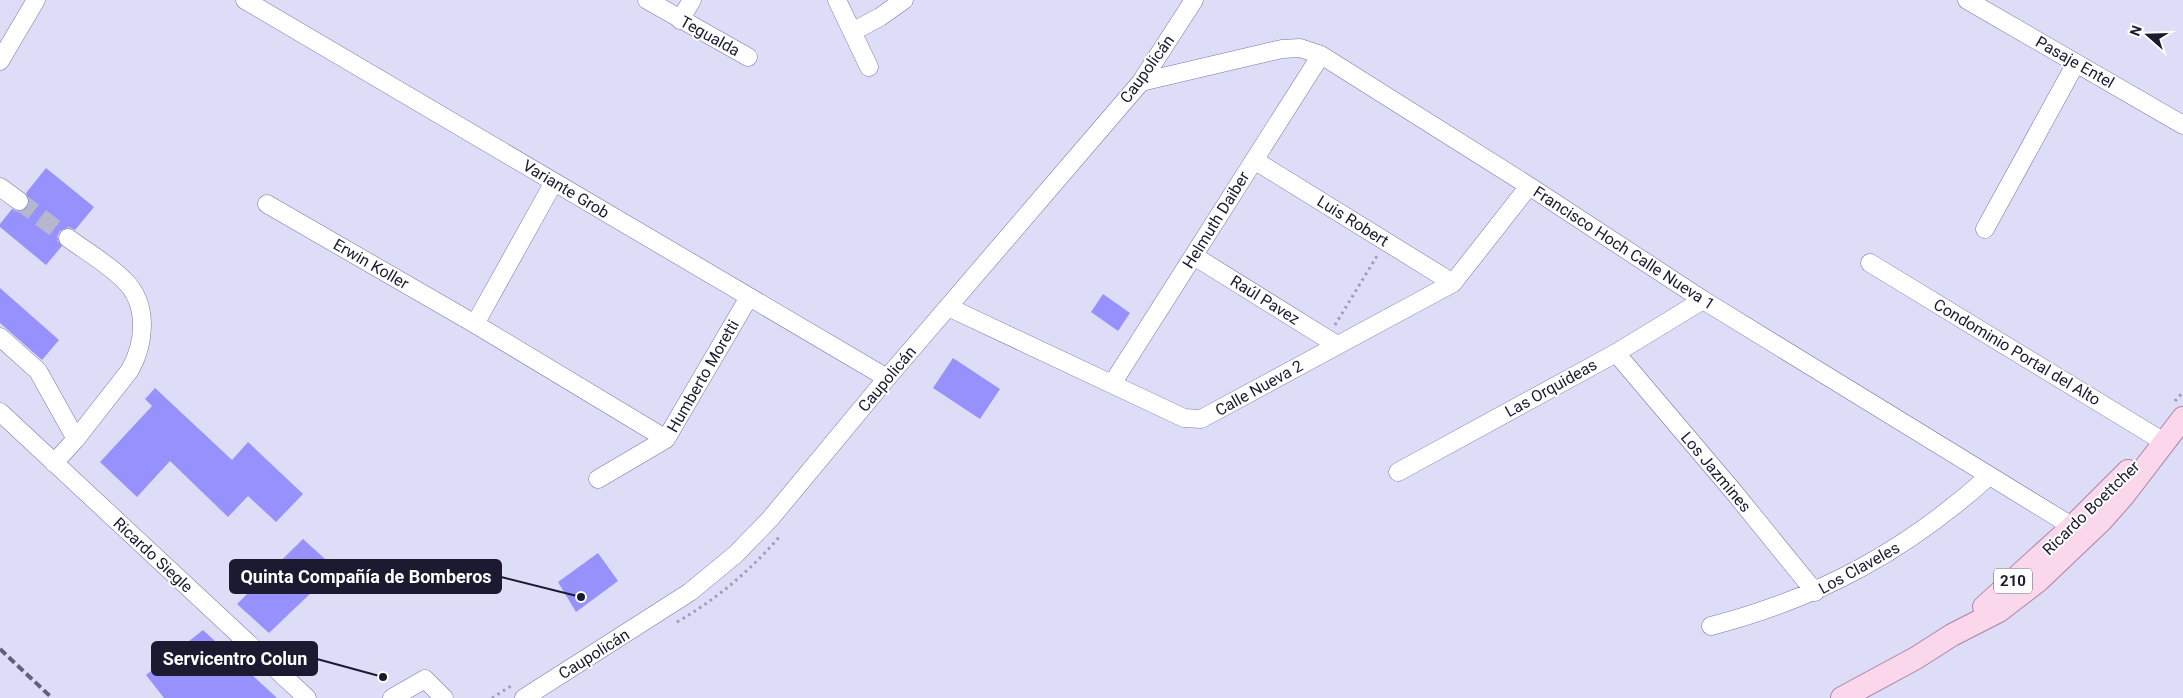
<svg xmlns="http://www.w3.org/2000/svg" width="2183" height="698" font-family="Roboto,sans-serif">
<rect width="100%" height="100%" fill="#ddddf7"/>
<!-- building -->
<path fill="#9791fe" d="M 46,168 L 94,207 L 75,230 L 69,227 L 60,231 L 57,237 L 62,246 L 46,265 L 0,227 L 0,224 L 12,209 L 18,212 L 27,208 L 30,202 L 26,193 Z
M 0,288 L 59,340 L 42,360 L 0,323 Z
M 1103,294 L 1130,313 L 1118,331 L 1091,312 Z
M 953,358 L 1000,389 L 980,419 L 933,388 Z
M 155,388 L 232,460 L 248,442 L 303,494 L 276,522 L 248,496 L 228,517 L 170,461 L 137,497 L 100,462 L 152,406 L 145,399 Z
M 303,539 L 336,569 L 269,633 L 237,604 Z
M 598,553 L 618,581 L 576,612 L 558,582 Z
M 203,630 L 277,698 L 164,698 L 146,675 Z"/>
<g fill="none" stroke-linecap="round" stroke-linejoin="round">
<!-- minor-tunnel -->
<path stroke="#b6b6cf" stroke-width="18" stroke-dasharray="18 9" stroke-linecap="butt" d="M 19,201 L 68,238"/>
<!-- minor casing -->
<g stroke="#7675ae" stroke-width="19">
<path id="minor" d="M 245,0 L 887,378
M 647,0 L 748,57
M 837,0 L 869,67
M 1967,0 L 2183,125
M 680,20 L 692,0
M 852,32 L 880,17 L 904,0
M 0,61 L 36,0
M 1141,82 L 1282,49 L 1300,48 L 1321,55 L 1529,186 L 1703,300 L 2083,533
M 1254,160 L 1453,283
M 0,187 L 19,201
M 267,204 L 475,324 L 666,439
M 1985,229 L 2076,63
M 1194,256 L 1337,345
M 1870,263 L 2164,442
M 948,307 L 1184,418 L 1201,419 L 1453,283 L 1529,186
M 475,324 L 554,182
M 0,337 L 38,371 L 76,439
M 1616,353 L 1733,491 L 1815,592
M 1112,384 L 1321,55
M 0,412 L 307,698
M 54,463 L 76,439 L 130,370 C 145,343 149,304 124,280 C 108,264 87,252 68,238
M 1398,472 L 1616,353 L 1703,300
M 598,479 L 666,439 L 749,297
M 1711,626 C 1819,598 1906,551 1989,476
M 392,698 L 425,679 L 444,698
M 524,698 L 690,592 L 736,554 L 770,519 L 887,378 L 1141,82 L 1194,0"/>
</g>
<!-- major casing -->
<g stroke="#ab84a1" stroke-width="24">
<path id="major" d="M 1984,607 L 2073,526 L 2128,471
M 1842,698 L 1916,658 L 1952,635 L 1999,611 L 2038,581 L 2102,520 L 2124,495 L 2183,418"/>
</g>
<!-- path -->
<path stroke="#9c9cb4" stroke-width="3" stroke-dasharray="2.5 4" stroke-linecap="butt" d="M 1335,325 L 1377,256
M 2175,401 L 2183,392
M 677,622 C 717,599 751,570 781,535
M 492,698 L 511,686"/>
<!-- minor -->
<use href="#minor" stroke="#fff" stroke-width="18"/>
<!-- major -->
<use href="#major" stroke="#fbd7eb" stroke-width="22"/>
<!-- rail -->
<path stroke="#606078" stroke-width="4" stroke-dasharray="8 4" stroke-linecap="butt" d="M 0,649 L 52,698"/>
</g>
<g text-anchor="middle" dominant-baseline="central" stroke-width="4" stroke-linejoin="round" paint-order="stroke">
<!-- shield labels -->
<rect fill="#fff" stroke="#5f5f6f" stroke-width="1" x="1994" y="568.5" width="38" height="25" rx="4"/>
<g font-size="15" font-weight="bold" fill="#1b1a31">
<text x="2013" y="581">210</text>
</g>
<!-- street labels -->
<g font-size="16" fill="#1b1a31" stroke="#fff">
<text transform="translate(710 36) rotate(29)">Tegualda</text>
<text transform="translate(2075 62) rotate(30)">Pasaje Entel</text>
<text transform="translate(1147 69) rotate(-54)">Caupolicán</text>
<text transform="translate(566 189) rotate(31)">Variante Grob</text>
<text transform="translate(1216 220) rotate(-58)">Helmuth Daiber</text>
<text transform="translate(1353 221) rotate(32)">Luis Robert</text>
<text transform="translate(1624 248) rotate(33)">Francisco Hoch Calle Nueva 1</text>
<text transform="translate(371 264) rotate(30)">Erwin Koller</text>
<text transform="translate(1265 300) rotate(32)">Raúl Pavez</text>
<text transform="translate(2017 352) rotate(31)">Condominio Portal del Alto</text>
<text transform="translate(703 376) rotate(-60)">Humberto Moretti</text>
<text transform="translate(887 379) rotate(-50)">Caupolicán</text>
<text transform="translate(1259 388) rotate(-29)">Calle Nueva 2</text>
<text transform="translate(1551 388) rotate(-29)">Las Orquideas</text>
<text transform="translate(1716 472) rotate(50)">Los Jazmines</text>
<text transform="translate(2091 508) rotate(-44)">Ricardo Boettcher</text>
<text transform="translate(153 555) rotate(43)">Ricardo Siegle</text>
<text transform="translate(1859 568) rotate(-29)">Los Claveles</text>
<text transform="translate(594 654) rotate(-32)">Caupolicán</text>
</g>
</g>
<!-- callouts -->
<path fill="none" stroke="#1b1a31" stroke-width="2" d="M581 597L501 577M383 677L317 659"/>
<g fill="#1b1a31" stroke="#fff" stroke-width="2">
<circle cx="581" cy="597" r="5"/>
<circle cx="383" cy="677" r="5"/>
</g>
<g fill="#1b1a31" stroke="#1b1a31" stroke-width="2">
<rect x="230" y="560" width="271" height="33" rx="5"/>
<rect x="152" y="642" width="165" height="33" rx="5"/>
</g>
<g font-size="18" text-anchor="middle" font-weight="bold" fill="#fff">
<text x="366" y="583">Quinta Compañía de Bomberos</text>
<text x="235" y="665">Servicentro Colun</text>
</g>
<!-- north arrow -->
<g transform="translate(2148 35) rotate(290)" stroke="#ffffff" stroke-width="4" paint-order="stroke">
<path d="M0-4L9 19L0 12L-9 19Z" fill="#1b1a31"/>
<text y="-8" font-size="14" font-weight="bold" text-anchor="middle" fill="#1b1a31">N</text>
</g>
</svg>
